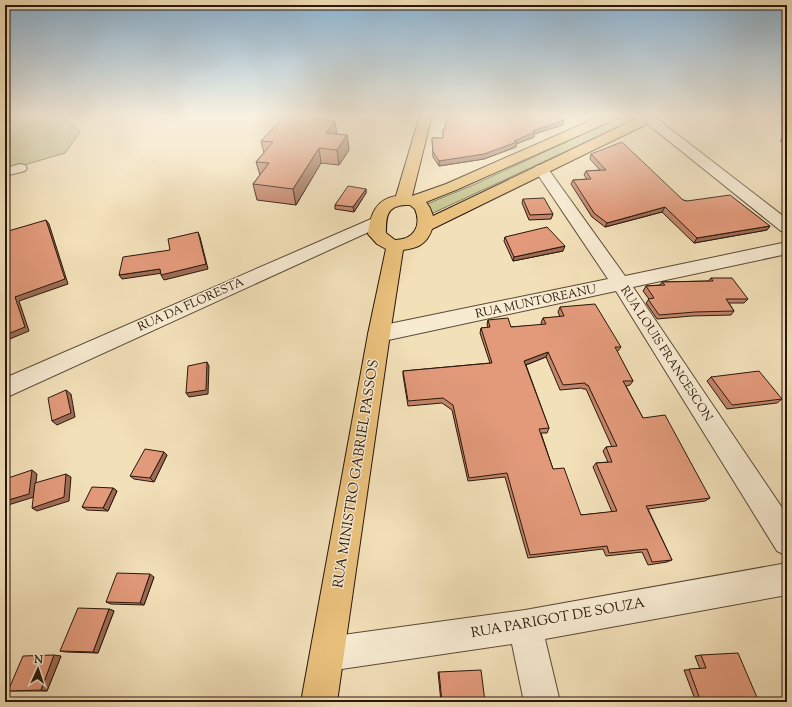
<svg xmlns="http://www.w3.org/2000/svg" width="792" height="707" font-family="'Sorts Mill Goudy',serif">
<rect width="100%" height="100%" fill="#f2e0b9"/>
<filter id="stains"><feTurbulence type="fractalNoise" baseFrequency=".005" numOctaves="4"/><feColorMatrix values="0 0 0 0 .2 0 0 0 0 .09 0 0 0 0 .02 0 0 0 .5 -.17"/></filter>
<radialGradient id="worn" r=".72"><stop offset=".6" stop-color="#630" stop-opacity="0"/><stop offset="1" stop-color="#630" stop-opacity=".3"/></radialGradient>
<!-- green -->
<path fill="#c1c08b" stroke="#756c4b" d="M 5,115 L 68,115 L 65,119 L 80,132 L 65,153 L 14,168 L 5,165 Z
M 625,115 L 644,115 L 431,214 L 427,204 L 471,186 Z"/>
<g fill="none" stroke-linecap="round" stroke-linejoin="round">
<!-- minor casing -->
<g stroke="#5b4936" stroke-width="2">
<path id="minor" d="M 644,115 L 652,115 L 787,219 L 787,232 L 781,231 L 644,121 L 642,118 Z
M 780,115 L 787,115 L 787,120 L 783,119 Z
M 20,164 L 25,165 L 27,168 L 25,171 L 5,176 L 5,168 Z
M 541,165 L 546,166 L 625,276 L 787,242 L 787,254 L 633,287 L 787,515 L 787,556 L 777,551 L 616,291 L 379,342 L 371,340 L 368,334 L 371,328 L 379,326 L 608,279 L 534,169 L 536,166 Z
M 378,216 L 384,217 L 386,221 L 384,225 L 5,398 L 5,378 Z
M 787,563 L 787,595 L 545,639 L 560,702 L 524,702 L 512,644 L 328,671 L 316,666 L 311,654 L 316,642 L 328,637 L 525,610 Z"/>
</g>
<!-- major casing -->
<g stroke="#29170b" stroke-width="2">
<path id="major" d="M 420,115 L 432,115 L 412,196 L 446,184 L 603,115 L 620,115 L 618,118 L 456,190 L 426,202 L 430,208 L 433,216 L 644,115 L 661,115 L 659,118 L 432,229 C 427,244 418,248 403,250 L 390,334 L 337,702 L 301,702 L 368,334 L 386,249 L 377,244 L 368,234 C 370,215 376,199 396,196 ZM 405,205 L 410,205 L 415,209 C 422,226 414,240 395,240 L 386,233 C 386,218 386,206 405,205 Z"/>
</g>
<!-- minor -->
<use href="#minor" fill="#f7ebd2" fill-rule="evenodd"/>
<!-- major -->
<use href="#major" fill="#e9c07c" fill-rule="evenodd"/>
</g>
<!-- wall -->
<path fill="#c2846a" stroke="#29170b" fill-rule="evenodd" d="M 447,115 L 556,115 L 556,116 L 563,125 L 534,134 L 534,137 L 516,144 L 516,147 L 484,159 L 439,166 L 433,157 L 432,138 L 443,138 L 443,129 L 445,129 L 445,122 L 447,122 Z
M 336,134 L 347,135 L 349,150 L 339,165 L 321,163 L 296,205 L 257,200 L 253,184 L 260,175 L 256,162 L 264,153 L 261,141 Z
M 783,137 L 787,137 L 787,145 L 780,141 Z
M 591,154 L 683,200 L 770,226 L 767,230 L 694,243 L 662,212 L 605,227 L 592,217 L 571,184 L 573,180 L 587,179 L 584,175 L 586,171 L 600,170 L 590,159 Z
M 366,189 L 366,193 L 354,212 L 335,209 L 335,205 Z
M 523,199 L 553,214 L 551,219 L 529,220 L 522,203 Z
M 505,237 L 563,251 L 513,261 L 504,241 Z
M 711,278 L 748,299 L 744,303 L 729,303 L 734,311 L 731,315 L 692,316 L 657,319 L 646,303 L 649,299 L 643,291 L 646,286 L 660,285 L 662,282 L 708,281 Z
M 560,307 L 621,347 L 618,351 L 617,352 L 633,381 L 630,385 L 626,386 L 643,418 L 710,498 L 705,501 L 648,509 L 672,560 L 667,562 L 648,565 L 642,552 L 606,556 L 603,549 L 528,558 L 505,477 L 468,481 L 452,410 L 442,403 L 408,406 L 403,375 L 403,371 L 490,363 L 480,333 L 481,328 L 488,328 L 487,324 L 488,320 L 511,327 L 542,325 L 541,323 L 543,318 L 560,317 L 558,312 ZM 546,357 L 560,390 L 582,388 L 583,389 L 586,389 L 612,447 L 606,447 L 603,451 L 608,462 L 596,463 L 593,467 L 612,512 L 581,515 L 553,469 L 541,433 L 547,433 L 549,428 L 526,365 Z
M 711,377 L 782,399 L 777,403 L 727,409 L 707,381 Z
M 164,452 L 167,455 L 154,482 L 134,479 L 130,476 Z
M 113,488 L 117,491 L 108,511 L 87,510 L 82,507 Z
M 154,577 L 144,605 L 111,604 L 106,602 Z
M 109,609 L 114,611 L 98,653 L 66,652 L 60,651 Z
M 701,655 L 759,702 L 696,702 L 684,670 L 700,669 L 695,656 Z
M 61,656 L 47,691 L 8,691 Z
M 438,672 L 439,672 L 485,702 L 441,702 Z"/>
<!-- shaded-wall -->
<path fill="#9e6c56" stroke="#29170b" d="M 564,120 L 563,125 L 534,134 L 534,137 L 516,144 L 516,147 L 484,159 L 439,166 L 439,161 L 514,141 L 533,131 Z
M 335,121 L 337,136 L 326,133 Z
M 347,135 L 349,150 L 339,165 L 337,150 Z
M 319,148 L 321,163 L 296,205 L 293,189 Z
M 366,189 L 366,193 L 354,212 L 353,207 Z
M 665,207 L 662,212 L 605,227 L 607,223 Z
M 46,220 L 49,224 L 68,284 L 19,301 L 29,331 L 5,341 L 5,335 L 15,297 Z
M 770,226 L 767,230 L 694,243 L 697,238 Z
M 198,232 L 200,237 L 208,269 L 164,280 L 161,275 Z
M 565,246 L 563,251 L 513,261 L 514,257 Z
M 160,269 L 163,273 L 122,279 L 119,275 Z
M 548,352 L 546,357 L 523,366 L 524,361 Z
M 207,362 L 209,366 L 208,394 L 189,397 L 186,393 Z
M 66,390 L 71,394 L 75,417 L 57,425 L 52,421 Z
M 164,452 L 167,455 L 154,482 L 150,478 Z
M 32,470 L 37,474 L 34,497 L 5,506 L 5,501 Z
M 66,474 L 71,477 L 69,501 L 37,511 L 32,508 Z
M 113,488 L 117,491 L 108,511 L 103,508 Z
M 150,574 L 154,577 L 144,605 L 140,603 Z
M 109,609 L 114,611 L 98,653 L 93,652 Z
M 54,655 L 61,656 L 47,691 L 41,690 Z"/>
<!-- building -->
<path fill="#e29a7b" stroke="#29170b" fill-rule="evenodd" d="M 285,115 L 335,121 L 326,133 L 347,135 L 337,150 L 319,148 L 293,189 L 253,184 L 269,163 L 256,162 L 273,142 L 261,141 Z
M 447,115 L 556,115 L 555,116 L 564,120 L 533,131 L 535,132 L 514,141 L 517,142 L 484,154 L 439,161 L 433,152 L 432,138 L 443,138 L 443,129 L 446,129 L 445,122 L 448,122 Z
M 783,137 L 787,137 L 787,140 Z
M 622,142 L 683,200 L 687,201 L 730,195 L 770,226 L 697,238 L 665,207 L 607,223 L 594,213 L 573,180 L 591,179 L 586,171 L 606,170 L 591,154 Z
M 348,186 L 366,189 L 353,207 L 335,205 Z
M 544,198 L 553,214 L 530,215 L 523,199 Z
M 46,220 L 65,279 L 15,297 L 25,327 L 5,335 L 5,232 Z
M 547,227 L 565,246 L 514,257 L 505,237 Z
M 198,232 L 206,264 L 161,275 L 160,269 L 119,275 L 123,257 L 170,250 L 168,239 Z
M 711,278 L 732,278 L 748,299 L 726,299 L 734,311 L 695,312 L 659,315 L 648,299 L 654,298 L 646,286 L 665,285 L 662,282 L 713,281 Z
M 595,304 L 621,347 L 615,347 L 633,381 L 623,381 L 643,418 L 665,415 L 710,498 L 646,506 L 672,560 L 652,562 L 647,549 L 609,553 L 607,546 L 530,555 L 507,473 L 469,478 L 453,405 L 443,398 L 408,401 L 403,371 L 492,363 L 481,328 L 490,327 L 488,320 L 508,318 L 511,327 L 546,324 L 543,318 L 564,316 L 560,307 ZM 548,352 L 563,385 L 585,383 L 586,385 L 588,385 L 617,446 L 606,447 L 612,462 L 596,463 L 617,511 L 581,515 L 564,468 L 553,469 L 539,429 L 549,428 L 524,361 Z
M 207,362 L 206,390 L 186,393 L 188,366 Z
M 759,371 L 782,399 L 732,405 L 711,377 Z
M 66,390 L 71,413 L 52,421 L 48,398 Z
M 145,449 L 164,452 L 150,478 L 130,476 Z
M 32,470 L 29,494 L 5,501 L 5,479 Z
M 66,474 L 64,497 L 32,508 L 35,483 Z
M 92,487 L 113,488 L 103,508 L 82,507 Z
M 117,573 L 150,574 L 140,603 L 106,602 Z
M 78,608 L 109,609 L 93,652 L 60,651 Z
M 738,653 L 759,702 L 701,702 L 689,669 L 706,668 L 701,655 Z
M 54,655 L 41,690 L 8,691 L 23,656 Z
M 481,670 L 485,702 L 442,702 L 439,672 Z"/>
<!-- sky -->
<linearGradient id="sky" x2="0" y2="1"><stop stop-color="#8cb6d6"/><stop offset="0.54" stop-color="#f9f1e0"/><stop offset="1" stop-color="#f9f1e0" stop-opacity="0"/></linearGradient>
<rect width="792" height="214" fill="url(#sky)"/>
<g text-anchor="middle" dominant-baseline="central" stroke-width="3" stroke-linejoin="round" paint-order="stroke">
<!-- street labels -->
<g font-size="12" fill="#29170b" stroke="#f7ebd2">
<text transform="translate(536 302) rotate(-12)">RUA MUNTOREANU</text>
<text transform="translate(191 305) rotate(-24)">RUA DA FLORESTA</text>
<text transform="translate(666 354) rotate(57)">RUA LOUIS FRANCESCON</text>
</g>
<!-- near-street labels -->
<g font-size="14" fill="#29170b" stroke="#f7ebd2">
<text transform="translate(357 474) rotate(-81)">RUA MINISTRO GABRIEL PASSOS</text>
<text transform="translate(558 619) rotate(-10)">RUA PARIGOT DE SOUZA</text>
</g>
</g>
<!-- margin -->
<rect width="792" height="707" fill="none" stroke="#f2e0b9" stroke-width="20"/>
<rect x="6" y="6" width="780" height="695" fill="none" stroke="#29170b" stroke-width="2"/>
<rect x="10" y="10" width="772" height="687" fill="none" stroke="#29170b"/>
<!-- north arrow -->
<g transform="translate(38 669) rotate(3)" stroke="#f7ebd2" stroke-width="3" paint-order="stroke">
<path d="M0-3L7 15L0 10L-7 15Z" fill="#29170b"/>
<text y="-6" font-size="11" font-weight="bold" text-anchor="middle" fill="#29170b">N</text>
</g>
<rect width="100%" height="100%" filter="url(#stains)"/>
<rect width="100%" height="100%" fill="url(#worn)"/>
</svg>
